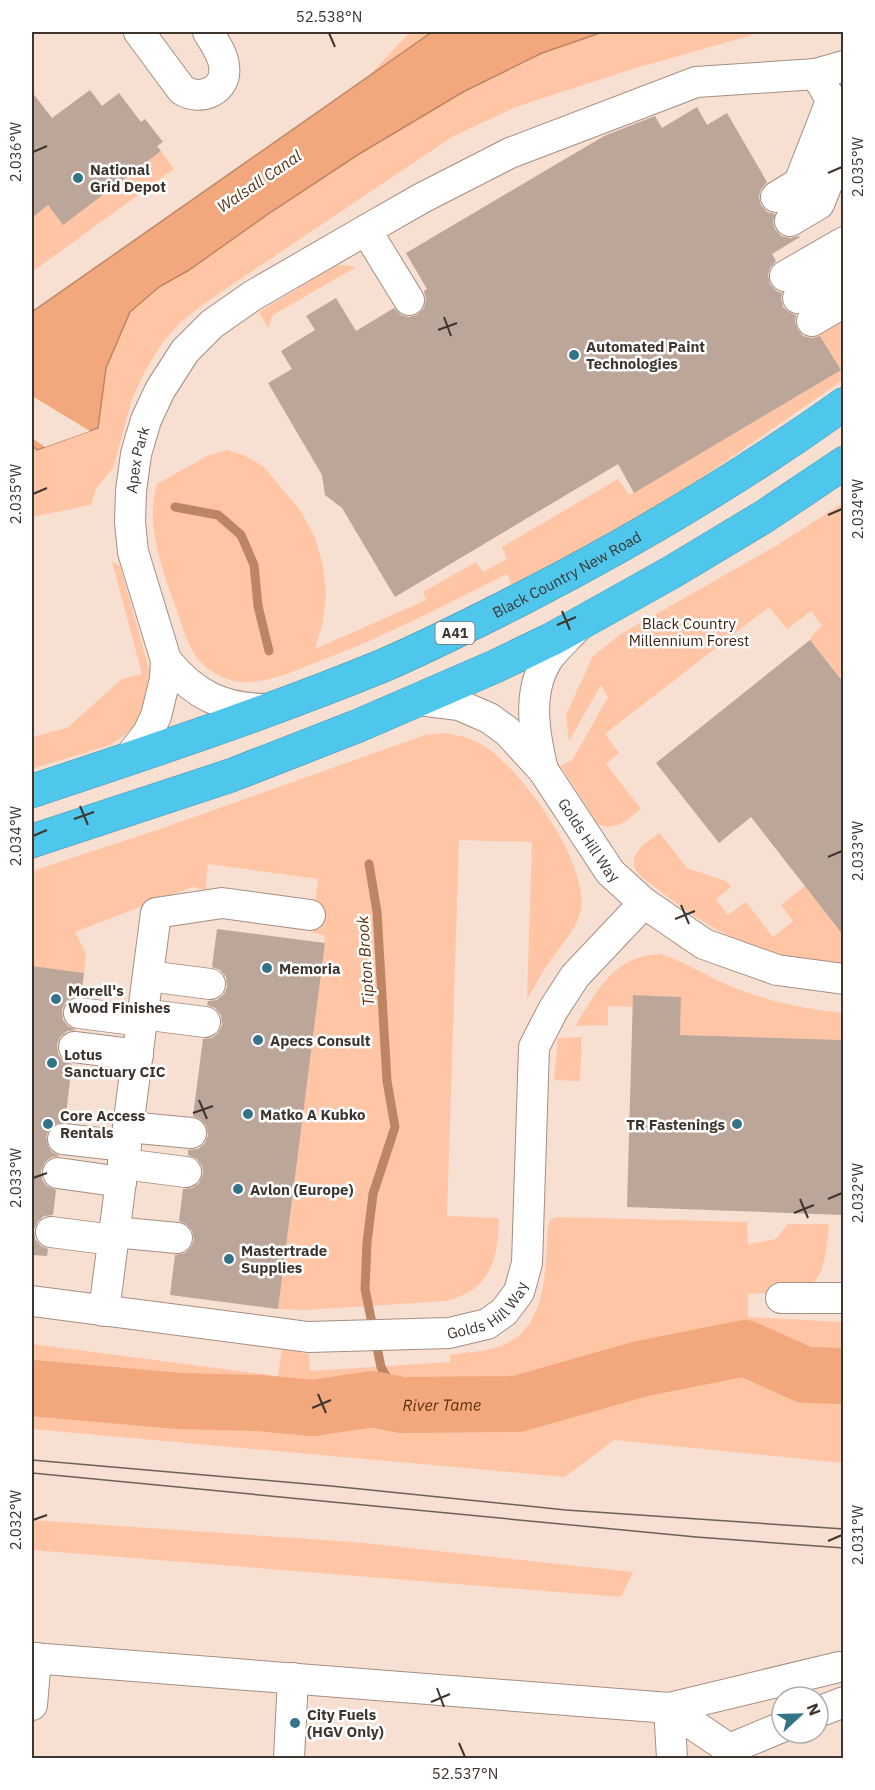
<svg xmlns="http://www.w3.org/2000/svg" width="875" height="1790" font-family="'IBM Plex Sans',sans-serif">
<rect width="100%" height="100%" fill="#f7dfd2"/>
<!-- green -->
<path fill="#ffc5a4" d="M 410,32 L 432,32 L 369,76 Z
M 539,32 L 763,32 L 629,70 L 516,107 L 452,137 L 205,303 L 181,322 L 163,342 L 146,369 L 132,399 L 113,468 L 96,489 L 91,505 L 32,517 L 32,408 L 107,320 Z
M 161,151 L 174,169 L 32,272 L 32,218 L 48,205 L 63,224 Z
M 345,265 L 356,267 L 273,315 L 268,328 L 259,312 L 335,266 Z
M 843,319 L 843,380 L 687,488 L 594,543 L 512,586 L 507,574 C 444,605 383,638 317,662 C 296,670 275,680 252,682 C 237,683 222,679 210,670 C 189,657 184,629 176,608 C 162,569 145,525 157,484 L 207,456 L 227,450 L 246,456 L 264,467 L 300,510 L 315,537 L 323,566 L 326,594 L 323,622 L 315,649 L 426,600 L 423,592 L 476,562 L 483,572 L 507,559 L 502,547 L 618,479 L 629,495 L 841,370 L 819,334 Z
M 843,503 L 843,682 L 810,640 L 812,635 L 822,626 L 811,611 L 787,629 L 769,607 L 605,734 L 619,753 L 606,764 L 641,809 C 628,819 613,834 597,823 L 561,766 L 573,759 L 608,697 L 601,685 L 569,741 L 566,715 L 593,656 L 621,634 L 779,544 Z
M 112,561 L 120,566 L 151,676 L 145,707 L 137,722 L 124,736 L 110,745 L 32,769 L 32,737 L 67,728 L 122,679 L 142,674 Z
M 444,733 C 460,735 474,739 487,748 C 524,773 588,863 581,909 C 577,930 562,943 551,960 C 542,972 535,986 527,999 L 532,842 L 459,840 L 447,1216 L 499,1218 C 498,1259 491,1290 446,1301 L 306,1310 L 278,1309 L 325,943 L 324,935 L 311,932 L 318,879 L 208,864 L 206,881 L 207,890 L 192,887 L 75,932 L 86,953 L 84,973 L 32,966 L 32,871 L 160,829 L 425,735 Z
M 660,833 L 687,868 L 726,881 L 731,887 L 716,899 L 728,915 L 746,902 L 773,937 L 793,921 L 781,905 L 805,886 L 843,935 L 843,968 C 824,965 803,963 784,957 C 737,944 697,921 659,890 C 650,883 631,873 634,859 C 637,847 651,839 660,833 Z
M 660,954 C 683,961 702,973 723,983 C 762,1000 802,1009 843,1013 L 843,1040 L 680,1035 L 681,997 L 634,995 L 633,1007 L 608,1006 L 608,1025 L 575,1026 C 598,990 613,956 660,954 Z
M 582,1037 L 580,1081 L 554,1080 L 558,1038 Z
M 557,1217 L 747,1222 L 748,1244 L 776,1239 L 788,1224 L 829,1224 C 823,1295 814,1291 748,1294 L 748,1317 L 843,1322 L 843,1463 L 614,1440 L 565,1477 L 32,1429 L 32,1344 L 278,1376 L 282,1349 L 309,1354 L 310,1371 L 450,1362 L 450,1355 C 466,1352 485,1352 500,1346 C 549,1329 545,1266 548,1225 L 551,1219 Z
M 32,1520 L 354,1542 L 633,1572 L 621,1597 L 32,1550 Z"/>
<!-- water -->
<path fill="#f2a87c" stroke="#bc8665" stroke-width="1.5" d="M 432,32 L 603,32 L 542,53 L 463,92 L 359,154 L 271,212 L 189,270 L 159,287 L 130,312 L 106,368 L 98,428 L 37,450 L 32,445 L 32,312 Z"/>
<!-- pier -->
<path fill="#f7dfd2" d="M 32,396 L 90,431 L 45,447 L 32,438 Z"/>
<g fill="none" stroke-linecap="round" stroke-linejoin="round">
<!-- stream -->
<path stroke="#bc8665" stroke-width="9" d="M 175,507 L 218,515 L 241,535 L 254,565 L 258,606 L 269,651
M 369,864 L 377,912 L 387,1081 L 395,1127 L 373,1194 L 367,1243 L 365,1289 L 381,1367 L 402,1405"/>
<!-- river -->
<path stroke="#f2a87c" stroke-width="56" id="s1" d="M 32,1388 L 179,1401 L 259,1403 L 313,1408 L 372,1399 L 402,1405 L 517,1404 L 640,1369 L 745,1348 L 805,1375 L 844,1376"/>
</g>
<!-- building -->
<path fill="#bca599" d="M 90,90 L 102,106 L 119,93 L 141,122 L 145,119 L 163,142 L 157,146 L 161,151 L 63,225 L 48,205 L 32,218 L 32,92 L 52,118 Z
M 697,107 L 707,125 L 727,113 L 767,182 L 761,189 L 759,197 L 761,205 L 767,212 L 775,214 L 773,222 L 775,229 L 781,236 L 790,238 L 799,236 L 800,237 L 772,254 L 776,261 L 770,268 L 768,275 L 770,284 L 776,291 L 782,293 L 781,298 L 783,307 L 789,312 L 796,315 L 795,322 L 798,330 L 803,336 L 812,338 L 820,336 L 841,370 L 634,493 L 618,464 L 395,597 L 342,508 L 325,495 L 322,475 L 268,383 L 292,369 L 281,351 L 315,330 L 306,316 L 336,298 L 356,331 L 394,308 L 401,315 L 409,317 L 417,315 L 424,308 L 426,299 L 424,291 L 427,289 L 406,253 L 604,136 L 655,116 L 662,128 Z
M 810,640 L 843,682 L 843,935 L 751,817 L 719,843 L 656,763 Z
M 217,929 L 325,943 L 278,1309 L 170,1295 L 175,1255 L 185,1253 L 191,1247 L 194,1240 L 192,1230 L 186,1224 L 179,1221 L 183,1189 L 192,1188 L 199,1183 L 203,1174 L 202,1166 L 197,1159 L 188,1155 L 188,1150 L 198,1149 L 205,1143 L 208,1135 L 206,1125 L 200,1119 L 193,1116 L 203,1039 L 212,1038 L 218,1033 L 222,1025 L 221,1015 L 215,1008 L 207,1005 L 208,1001 L 217,1000 L 224,994 L 227,987 L 226,977 L 220,970 L 212,967 Z
M 32,966 L 84,973 L 81,996 L 72,997 L 65,1003 L 62,1010 L 63,1020 L 68,1026 L 76,1030 L 67,1031 L 60,1037 L 57,1044 L 58,1054 L 64,1061 L 72,1064 L 65,1122 L 56,1124 L 49,1129 L 46,1137 L 48,1146 L 52,1152 L 60,1156 L 52,1157 L 45,1162 L 41,1171 L 42,1180 L 47,1186 L 56,1190 L 53,1215 L 44,1216 L 38,1221 L 34,1229 L 35,1239 L 41,1246 L 48,1249 L 47,1256 L 32,1255 Z
M 633,995 L 681,997 L 680,1035 L 843,1040 L 843,1215 L 627,1207 Z"/>
<g fill="none" stroke-linecap="round" stroke-linejoin="round">
<!-- minor casing -->
<g stroke="#a58f82" stroke-width="32">
<g id="minor">
<path d="M 139,32 L 182,90 C 201,102 228,90 224,66 C 223,54 214,42 208,32"/>
<path d="M 816,74 L 844,66"/>
<path d="M 776,197 L 799,183 L 831,101"/>
<path d="M 790,221 L 819,204 L 844,142"/>
<path d="M 366,230 L 409,300"/>
<path d="M 785,276 L 844,242"/>
<path d="M 798,298 L 844,273"/>
<path d="M 812,321 L 844,302"/>
<path d="M 166,660 C 195,696 224,709 269,709"/>
<path id="s2" d="M 419,700 L 459,705 L 489,718 L 507,731 L 543,770 L 610,872 L 644,903 L 704,944 L 777,970 L 844,979"/>
<path id="s3" d="M 127,760 L 148,733 L 156,716 L 165,679 L 166,660 L 133,552 L 130,522 L 131,491 L 136,454 L 146,420 L 160,390 L 185,351 L 212,324 L 252,296 L 366,230 L 422,198 L 510,153 L 696,82 L 816,74 L 844,122"/>
<path d="M 543,770 C 534,733 526,689 550,656 C 558,646 568,637 576,628"/>
<path d="M 148,976 L 210,984"/>
<path d="M 79,1013 L 142,1021"/>
<path d="M 142,1014 L 205,1022"/>
<path d="M 74,1047 L 138,1055"/>
<path d="M 128,1127 L 191,1133"/>
<path d="M 63,1139 L 126,1146"/>
<path d="M 123,1164 L 186,1172"/>
<path d="M 58,1173 L 121,1182"/>
<path d="M 51,1232 L 113,1240"/>
<path d="M 114,1232 L 177,1238"/>
<path d="M 781,1298 L 844,1298"/>
<path id="s4" d="M 32,1301 L 308,1337 L 449,1333 L 487,1324 L 504,1312 L 519,1292 L 527,1263 L 534,1047 L 553,1010 L 575,976 L 644,903"/>
<path d="M 104,1311 L 156,913 L 222,903 L 310,915"/>
<path d="M 32,1658 L 669,1708 L 672,1758"/>
<path d="M 32,1705 L 36,1658"/>
<path d="M 818,1712 L 844,1702"/>
<path d="M 782,1727 L 729,1749 L 669,1708 L 839,1667"/>
<path d="M 289,1758 L 293,1678"/>
</g>
</g>
<!-- highway casing -->
<g stroke="#4993aa" stroke-width="34">
<g id="highway">
<path id="s5" d="M 32,791 C 150,752 267,713 382,666 C 431,645 478,621 525,597 C 636,540 743,476 844,404"/>
<path d="M 32,841 L 232,775 L 360,725 L 496,666 L 552,639 L 672,572 L 765,516 L 844,463"/>
</g>
</g>
<!-- minor -->
<use href="#minor" stroke="#fff" stroke-width="30"/>
<!-- highway -->
<use href="#highway" stroke="#4fc6ec" stroke-width="33"/>
<!-- tram -->
<path stroke="#6c6058" stroke-width="1.5" d="M 32,1460 L 331,1486 L 566,1510 L 844,1529
M 32,1473 L 696,1537 L 844,1548"/>
</g>
<!-- ticks -->
<path fill="none" stroke="#3e352f" stroke-width="2" d="M 329,33 L 335,47M 33,152 L 47,146M 828,173 L 842,167M 444,317 L 451,336M 438,330 L 457,323M 33,494 L 47,488M 828,515 L 842,509M 562,611 L 570,630M 557,625 L 576,617M 80,806 L 88,825M 74,819 L 94,812M 33,836 L 47,830M 828,857 L 842,851M 681,905 L 689,924M 675,919 L 695,911M 199,1100 L 207,1119M 193,1113 L 213,1106M 33,1178 L 47,1173M 800,1199 L 808,1218M 828,1199 L 842,1193M 794,1213 L 814,1205M 318,1394 L 326,1413M 312,1408 L 331,1400M 33,1520 L 47,1515M 828,1541 L 842,1535M 437,1688 L 444,1707M 431,1702 L 450,1694M 459,1743 L 465,1757"/>
<!-- markers -->
<g fill="#357389" stroke="#fff" stroke-width="2">
<circle cx="78" cy="178" r="6"/>
<circle cx="574" cy="355" r="6"/>
<circle cx="267" cy="968" r="6"/>
<circle cx="56" cy="999" r="6"/>
<circle cx="258" cy="1040" r="6"/>
<circle cx="52" cy="1063" r="6"/>
<circle cx="248" cy="1114" r="6"/>
<circle cx="48" cy="1124" r="6"/>
<circle cx="737" cy="1124" r="6"/>
<circle cx="238" cy="1189" r="6"/>
<circle cx="229" cy="1259" r="6"/>
<circle cx="295" cy="1723" r="6"/>
</g>
<g text-anchor="middle" dominant-baseline="central" stroke-width="5" stroke-linejoin="round" paint-order="stroke">
<!-- shield labels -->
<rect fill="#fff" stroke="#78726d" stroke-width="1.5" x="435.5" y="622" width="39" height="22" rx="4.5"/>
<g font-size="14" font-weight="bold" fill="#3e352f">
<text x="455" y="633">A41</text>
</g>
<!-- poi labels -->
<g font-size="15" font-weight="bold" fill="#3e352f" stroke="#fff" text-anchor="start">
<text x="90" y="169">National<tspan x="90" dy="17">Grid Depot</tspan></text>
<text x="586" y="346">Automated Paint<tspan x="586" dy="17">Technologies</tspan></text>
<text x="279" y="968">Memoria</text>
<text x="68" y="990">Morell's<tspan x="68" dy="17">Wood Finishes</tspan></text>
<text x="270" y="1040">Apecs Consult</text>
<text x="64" y="1054">Lotus<tspan x="64" dy="17">Sanctuary CIC</tspan></text>
<text x="260" y="1114">Matko A Kubko</text>
<text x="60" y="1115">Core Access<tspan x="60" dy="17">Rentals</tspan></text>
<text x="725" y="1124" text-anchor="end">TR Fastenings</text>
<text x="250" y="1189">Avlon (Europe)</text>
<text x="241" y="1250">Mastertrade<tspan x="241" dy="17">Supplies</tspan></text>
<text x="307" y="1714">City Fuels<tspan x="307" dy="17">(HGV Only)</tspan></text>
</g>
<!-- street labels -->
<g font-size="15" fill="#3e352f" stroke="#fff">
<text stroke="none"><textPath href="#s3" startOffset="316">Apex Park</textPath></text>
<text stroke="none"><textPath href="#s5" startOffset="578">Black Country New Road</textPath></text>
<text stroke="none"><textPath href="#s2" startOffset="232">Golds Hill Way</textPath></text>
<text stroke="none"><textPath href="#s4" startOffset="466">Golds Hill Way</textPath></text>
</g>
<!-- park labels -->
<g font-size="15" fill="#3e210e" stroke="#fff">
<text x="689" y="623">Black Country<tspan x="689" dy="17">Millennium Forest</tspan></text>
</g>
<!-- water labels -->
<g font-size="16" font-style="italic" fill="#5d2e0d" stroke="#fff">
<text transform="translate(259 181) rotate(-34)">Walsall Canal</text>
<text transform="translate(365 961) rotate(-94)">Tipton Brook</text>
<text stroke="none"><textPath href="#s1" startOffset="412">River Tame</textPath></text>
</g>
</g>
<!-- border -->
<rect width="875" height="1790" fill="none" stroke="#ffffff" stroke-width="66"/>
<!-- north arrow -->
<g transform="translate(800 1715) rotate(68)"><circle r="28" fill="#ffffff" stroke="#b2aeac" stroke-width="1.5"/>
<path d="M0-4.5L10 22L0 15L-10 22Z" fill="#357389"/>
<text y="-9" font-size="16" font-weight="bold" text-anchor="middle" fill="#3e352f">N</text>
</g>
<rect x="33" y="33" width="809" height="1724" fill="none" stroke="#3e352f" stroke-width="2"/>
<g font-size="15" text-anchor="middle" fill="#3e352f">
<text x="329" y="22">52.538°N</text>
<text transform="translate(16 152) rotate(-90)" y="5">2.036°W</text>
<text transform="translate(858 167) rotate(-90)" y="5">2.035°W</text>
<text transform="translate(16 494) rotate(-90)" y="5">2.035°W</text>
<text transform="translate(858 509) rotate(-90)" y="5">2.034°W</text>
<text transform="translate(16 836) rotate(-90)" y="5">2.034°W</text>
<text transform="translate(858 851) rotate(-90)" y="5">2.033°W</text>
<text transform="translate(16 1178) rotate(-90)" y="5">2.033°W</text>
<text transform="translate(858 1193) rotate(-90)" y="5">2.032°W</text>
<text transform="translate(16 1520) rotate(-90)" y="5">2.032°W</text>
<text transform="translate(858 1535) rotate(-90)" y="5">2.031°W</text>
<text x="465" y="1779">52.537°N</text>
</g>
</svg>
